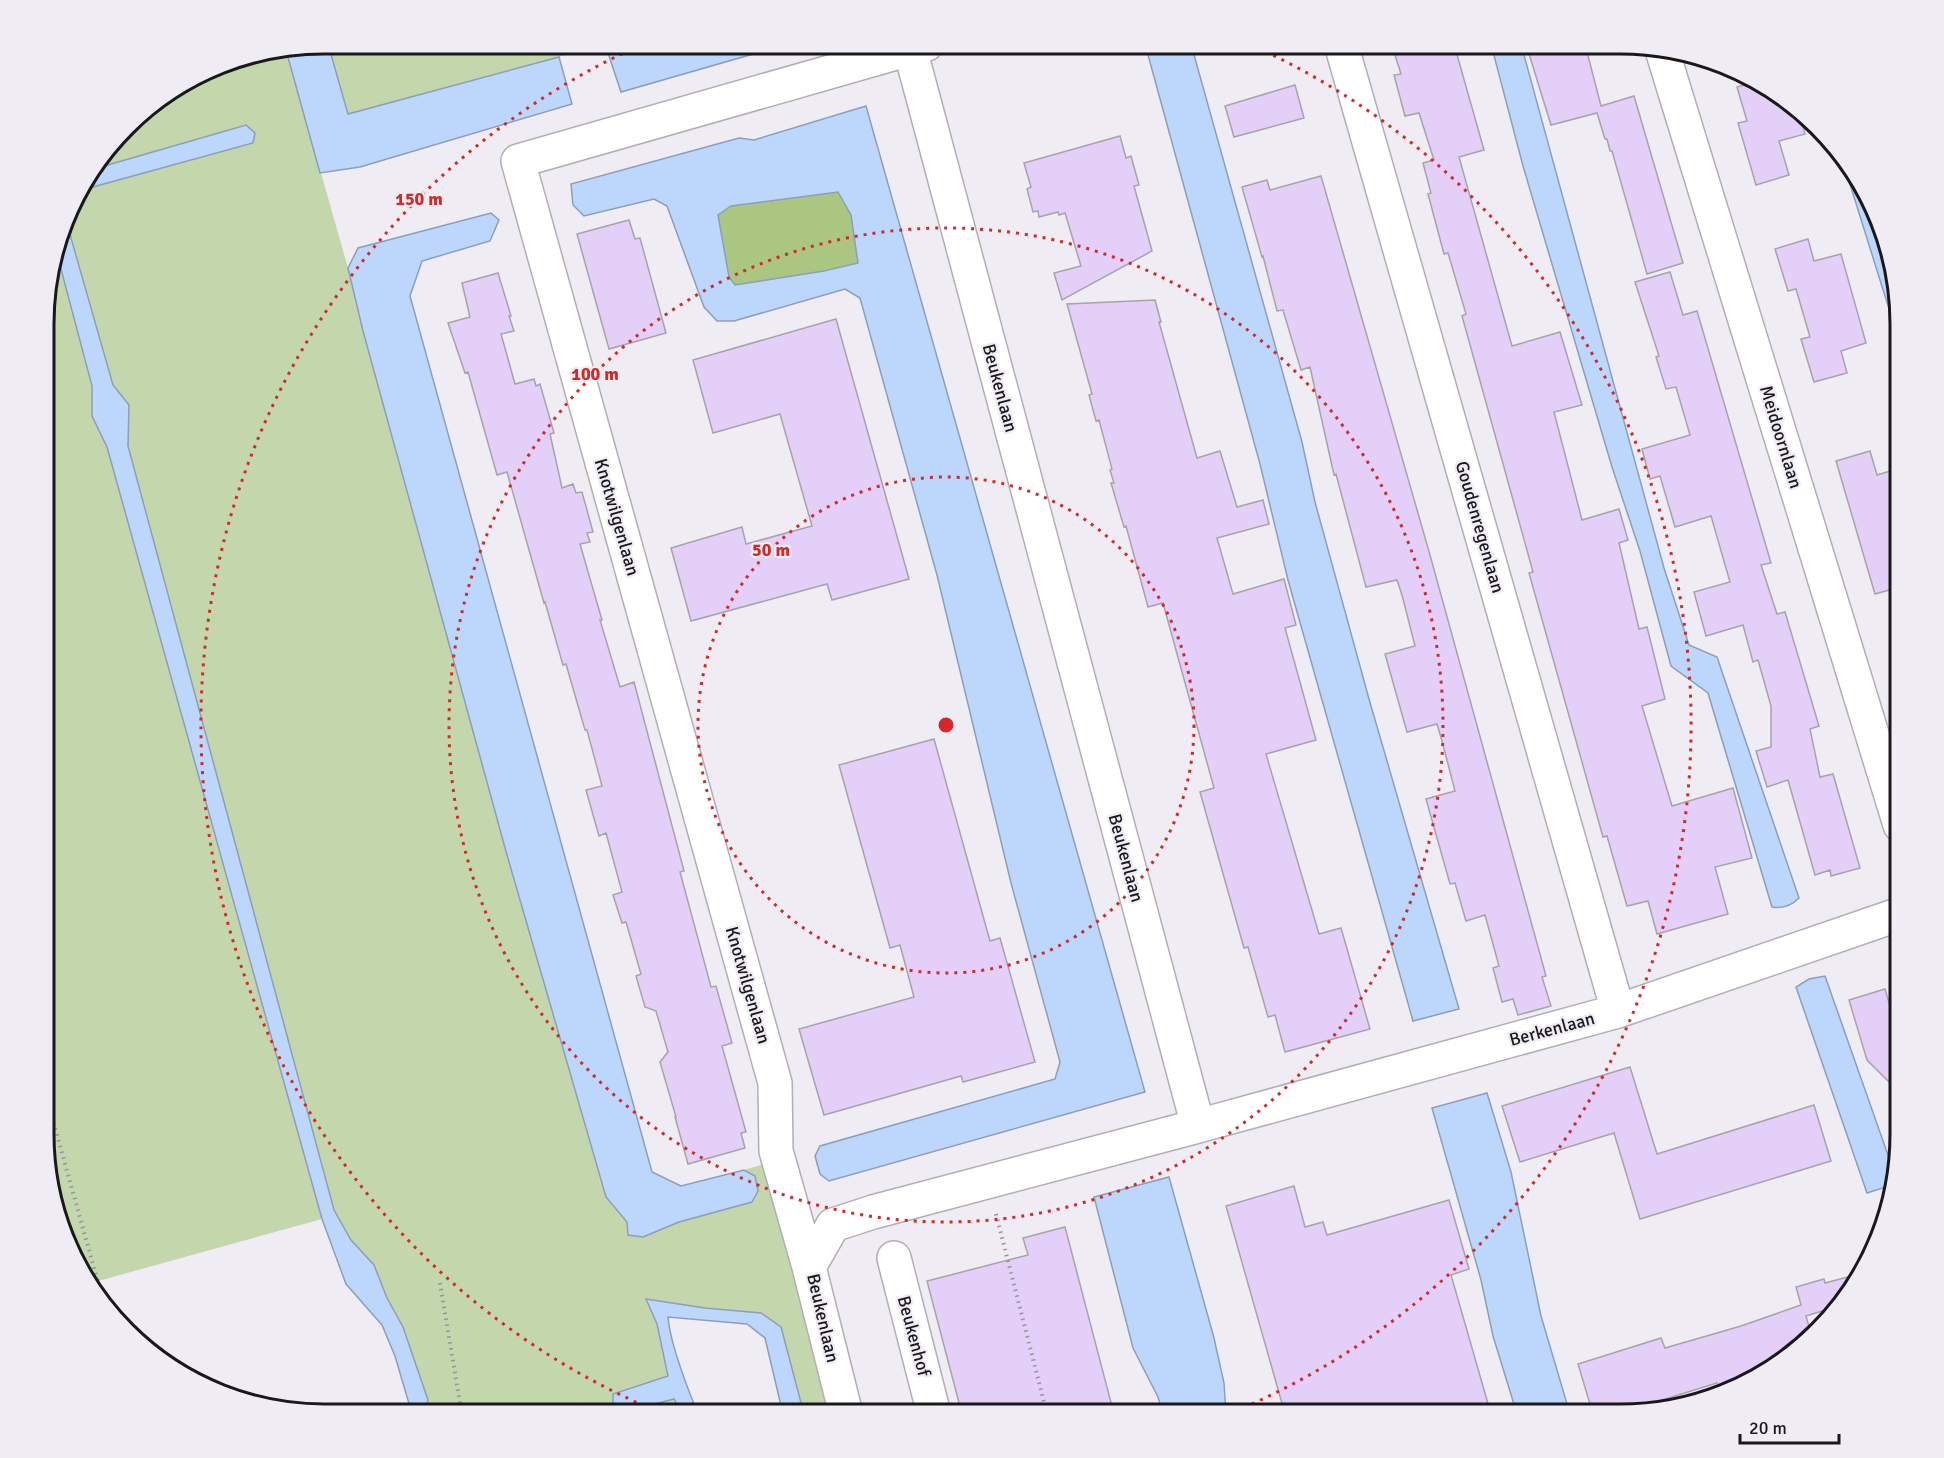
<svg xmlns="http://www.w3.org/2000/svg" width="1944" height="1458" font-family="Signika,sans-serif">
<rect width="100%" height="100%" fill="#f0ecf4"/>
<!-- green -->
<path fill="#c4d6ac" d="M 328,44 L 596,44 L 559,57 L 348,114 Z
M 286,50 L 348,268 L 363,331 L 507,855 L 606,1197 L 627,1222 L 643,1237 L 679,1222 L 755,1177 L 744,1170 L 767,1163 L 792,1271 L 829,1414 L 804,1414 L 781,1327 L 761,1313 L 705,1308 L 647,1300 L 657,1324 L 668,1377 L 613,1394 L 613,1404 L 618,1414 L 586,1414 L 588,1410 L 582,1402 L 539,1414 L 417,1414 L 423,1412 L 403,1327 L 387,1298 L 374,1265 L 351,1240 L 334,1210 L 128,446 L 129,405 L 113,385 L 67,225 L 78,191 L 253,143 L 246,125 L 94,169 L 139,113 L 234,59 Z
M 57,254 L 92,387 L 92,416 L 107,447 L 322,1219 L 91,1283 L 82,1271 L 44,1132 L 46,287 Z
M 675,1399 L 682,1414 L 618,1414 Z"/>
<!-- forest -->
<path fill="#aac681" d="M 838,191 L 851,215 L 858,263 L 824,271 L 735,285 L 729,277 L 717,215 L 731,206 Z"/>
<!-- water -->
<path fill="#bdd7fc" stroke="#8c9eb8" stroke-width="1.5" fill-rule="evenodd" d="M 328,44 L 348,114 L 559,57 L 572,104 L 360,167 L 320,173 L 286,50 Z
M 605,44 L 788,44 L 621,92 Z
M 1145,44 L 1191,44 L 1302,442 L 1315,502 L 1369,699 L 1459,1009 L 1413,1021 L 1288,580 L 1260,464 Z
M 1491,44 L 1521,44 L 1664,568 L 1689,645 L 1717,657 L 1799,898 C 1791,906 1783,909 1772,907 L 1708,693 L 1671,666 L 1640,551 L 1612,467 L 1523,166 Z
M 866,106 L 1145,1092 L 829,1181 L 820,1174 L 815,1156 L 820,1146 L 1055,1079 L 1060,1062 L 1011,883 L 937,575 L 860,298 L 845,289 L 734,321 L 717,321 L 704,307 L 667,206 L 654,199 L 584,216 L 573,205 L 571,184 L 739,138 L 754,140 ZM 838,192 L 851,215 L 858,263 L 824,271 L 735,285 L 729,277 L 718,215 L 731,206 Z
M 246,125 L 255,133 L 253,143 L 78,191 L 81,184 L 94,169 Z
M 1844,165 L 1872,200 L 1900,324 L 1900,344 Z
M 491,213 L 499,220 L 490,241 L 422,261 L 410,296 L 652,1172 L 681,1186 L 744,1170 L 755,1176 L 758,1191 L 752,1202 L 679,1222 L 643,1237 L 628,1235 L 627,1222 L 606,1197 L 507,855 L 363,331 L 348,268 L 358,248 Z
M 67,224 L 113,385 L 129,405 L 128,446 L 334,1210 L 351,1240 L 374,1265 L 387,1298 L 403,1327 L 428,1400 L 423,1412 L 412,1414 L 395,1356 L 382,1325 L 346,1284 L 322,1219 L 107,447 L 92,416 L 92,386 L 57,254 Z
M 1825,976 L 1895,1175 L 1892,1185 L 1867,1193 L 1796,987 L 1809,979 Z
M 1487,1093 L 1511,1172 L 1541,1316 L 1570,1414 L 1517,1414 L 1493,1336 L 1481,1280 L 1432,1108 Z
M 44,1132 L 82,1271 L 73,1258 L 44,1153 Z
M 1169,1177 L 1214,1338 L 1224,1383 L 1226,1414 L 1163,1414 L 1158,1397 L 1133,1348 L 1094,1197 Z
M 646,1299 L 705,1308 L 761,1313 L 781,1327 L 804,1414 L 783,1414 L 765,1338 L 747,1324 L 668,1317 C 670,1344 687,1387 698,1414 L 682,1414 L 674,1399 L 618,1414 L 613,1404 L 613,1394 L 668,1376 L 657,1324 Z"/>
<!-- building -->
<path fill="#e3cff7" stroke="#a6a3aa" stroke-width="1.5" d="M 1436,44 L 1454,44 L 1484,150 L 1459,157 L 1512,346 L 1560,332 L 1582,405 L 1554,412 L 1582,520 L 1619,509 L 1628,540 L 1619,543 L 1639,629 L 1647,627 L 1665,699 L 1642,706 L 1672,806 L 1733,788 L 1752,858 L 1715,867 L 1728,914 L 1657,934 L 1648,901 L 1627,906 L 1607,836 L 1603,837 L 1529,573 L 1533,572 L 1462,316 L 1466,314 L 1448,253 L 1444,254 L 1428,194 L 1431,193 L 1423,163 L 1434,160 L 1419,113 L 1405,116 L 1394,75 L 1401,74 L 1395,55 Z
M 1526,44 L 1585,44 L 1601,106 L 1634,96 L 1683,263 L 1647,274 L 1612,151 L 1610,151 L 1607,139 L 1605,139 L 1597,113 L 1551,125 Z
M 1754,82 L 1798,108 L 1805,134 L 1779,141 L 1789,175 L 1756,185 L 1738,123 L 1747,121 L 1737,87 Z
M 1295,85 L 1304,118 L 1234,137 L 1225,106 Z
M 1120,136 L 1126,158 L 1131,156 L 1139,185 L 1134,186 L 1152,251 L 1062,300 L 1054,273 L 1081,266 L 1065,213 L 1059,215 L 1058,212 L 1039,217 L 1038,211 L 1033,212 L 1027,189 L 1031,187 L 1024,163 Z
M 1321,176 L 1430,555 L 1546,976 L 1542,977 L 1551,1006 L 1518,1015 L 1513,999 L 1502,1002 L 1493,968 L 1499,966 L 1485,915 L 1466,921 L 1455,883 L 1450,884 L 1426,799 L 1455,791 L 1442,741 L 1437,724 L 1407,732 L 1385,654 L 1415,646 L 1402,595 L 1397,580 L 1366,587 L 1336,474 L 1334,475 L 1310,367 L 1301,370 L 1283,310 L 1277,311 L 1263,256 L 1262,257 L 1242,187 L 1267,180 L 1270,190 Z
M 629,220 L 635,239 L 640,238 L 666,333 L 609,349 L 577,234 Z
M 1808,239 L 1814,261 L 1841,254 L 1866,343 L 1841,351 L 1847,373 L 1814,382 L 1801,339 L 1810,337 L 1796,289 L 1788,291 L 1775,249 Z
M 1670,272 L 1683,315 L 1697,311 L 1771,563 L 1761,565 L 1777,614 L 1785,612 L 1819,726 L 1810,729 L 1820,777 L 1833,774 L 1860,868 L 1831,876 L 1830,870 L 1815,875 L 1788,780 L 1767,787 L 1756,751 L 1771,747 L 1771,706 L 1758,660 L 1753,662 L 1743,625 L 1706,636 L 1694,592 L 1730,582 L 1711,516 L 1675,527 L 1660,476 L 1650,479 L 1642,449 L 1690,435 L 1676,387 L 1666,389 L 1656,357 L 1659,356 L 1635,282 Z
M 498,273 L 511,316 L 509,316 L 514,331 L 501,334 L 515,384 L 534,379 L 536,386 L 540,384 L 554,433 L 550,434 L 562,488 L 573,484 L 576,493 L 582,492 L 593,532 L 587,533 L 590,542 L 580,544 L 602,620 L 600,620 L 620,687 L 634,682 L 684,871 L 680,872 L 711,987 L 716,986 L 732,1043 L 722,1046 L 746,1132 L 741,1133 L 745,1148 L 688,1164 L 675,1117 L 676,1117 L 660,1062 L 668,1052 L 656,1011 L 645,1007 L 636,976 L 641,974 L 626,922 L 622,923 L 613,895 L 622,892 L 606,833 L 599,836 L 586,790 L 602,786 L 587,730 L 585,730 L 566,664 L 563,665 L 545,602 L 544,603 L 507,472 L 497,475 L 468,372 L 465,373 L 448,323 L 470,317 L 462,283 Z
M 1155,300 L 1161,322 L 1159,322 L 1197,458 L 1220,451 L 1237,507 L 1263,500 L 1269,524 L 1217,538 L 1233,594 L 1284,579 L 1296,625 L 1285,628 L 1316,740 L 1266,754 L 1319,934 L 1341,928 L 1370,1029 L 1285,1052 L 1275,1015 L 1268,1017 L 1248,947 L 1244,948 L 1200,792 L 1214,788 L 1163,603 L 1148,607 L 1126,526 L 1124,527 L 1111,483 L 1114,483 L 1110,470 L 1112,469 L 1099,420 L 1096,421 L 1089,395 L 1092,394 L 1067,304 Z
M 836,319 L 909,579 L 832,600 L 827,584 L 691,621 L 671,548 L 742,527 L 746,544 L 812,526 L 780,414 L 713,433 L 693,360 Z
M 1870,451 L 1877,475 L 1900,468 L 1900,587 L 1875,594 L 1836,461 Z
M 934,739 L 990,941 L 1000,938 L 1035,1062 L 963,1082 L 961,1076 L 824,1115 L 799,1029 L 914,997 L 900,945 L 890,948 L 839,765 Z
M 1885,989 L 1900,1040 L 1900,1093 L 1867,1060 L 1849,1000 Z
M 1630,1067 L 1657,1154 L 1814,1105 L 1831,1161 L 1640,1219 L 1614,1133 L 1520,1162 L 1502,1106 Z
M 1294,1186 L 1305,1227 L 1323,1222 L 1327,1235 L 1449,1200 L 1469,1269 L 1451,1275 L 1489,1407 L 1482,1409 L 1484,1414 L 1285,1414 L 1226,1206 Z
M 1065,1227 L 1114,1414 L 962,1414 L 927,1281 L 1028,1255 L 1023,1238 Z
M 1859,1274 L 1838,1306 L 1806,1316 L 1811,1334 L 1744,1386 L 1720,1391 L 1717,1383 L 1617,1414 L 1593,1414 L 1578,1364 L 1661,1338 L 1665,1348 L 1741,1326 L 1801,1305 L 1796,1287 L 1824,1279 L 1825,1283 Z"/>
<g fill="none" stroke-linecap="round" stroke-linejoin="round">
<!-- minor casing -->
<g stroke="#b2aeb6" stroke-width="36">
<path id="minor" d="M 1341,44 L 1618,1011
M 1662,50 L 1900,825
M 1198,1126 L 1618,1011 L 1900,914
M 894,1258 L 934,1414
M 809,1267 L 776,1151 L 775,1083 L 518,161 L 910,49
M 846,1414 L 809,1267 L 833,1225 L 873,1212 L 1198,1126 L 910,49 L 927,44"/>
</g>
<!-- path -->
<path stroke="#97949a" stroke-width="4" stroke-dasharray="1.5 4.5" stroke-linecap="butt" d="M 44,1088 L 102,1297
M 996,1214 L 1047,1414
M 440,1283 L 461,1409 L 455,1414"/>
<!-- minor -->
<use href="#minor" stroke="#fff" stroke-width="33"/>
</g>
<!-- distance rings -->
<g fill="none" stroke="#d62828" stroke-width="3" stroke-dasharray="3 6">
<circle cx="946" cy="725" r="248"/>
<circle cx="946" cy="725" r="497"/>
<path d="M661 1413A745 745 0 0 1 643 44M1249 44A745 745 0 0 1 1231 1413"/>
</g>
<g text-anchor="middle" dominant-baseline="central" stroke-width="4.5" stroke-linejoin="round" paint-order="stroke">
<!-- street labels -->
<g font-size="18" fill="#1a181b" stroke="#f0ecf4">
<text transform="translate(1000 388) rotate(75)">Beukenlaan</text>
<text transform="translate(1781 437) rotate(73)">Meidoornlaan</text>
<text transform="translate(617 517) rotate(74)">Knotwilgenlaan</text>
<text transform="translate(1480 527) rotate(74)">Goudenregenlaan</text>
<text transform="translate(1126 858) rotate(75)">Beukenlaan</text>
<text transform="translate(748 985) rotate(74)">Knotwilgenlaan</text>
<text transform="translate(1552 1029) rotate(-15)">Berkenlaan</text>
<text transform="translate(823 1318) rotate(77)">Beukenlaan</text>
<text transform="translate(914 1336) rotate(75)">Beukenhof</text>
</g>
</g>
<!-- crop -->
<path d="M0 0H1944V1458H0ZM324 54H1620A270 270 0 0 1 1890 324V1134A270 270 0 0 1 1620 1404H324A270 270 0 0 1 54 1134V324A270 270 0 0 1 324 54Z" fill="#f0ecf4" fill-rule="evenodd"/>
<path fill="none" stroke="#1a181b" stroke-width="3" d="M324 54H1620A270 270 0 0 1 1890 324V1134A270 270 0 0 1 1620 1404H324A270 270 0 0 1 54 1134V324A270 270 0 0 1 324 54Z"/>
<circle cx="946" cy="725" r="9" fill="#d62828" stroke="#f0ecf4" stroke-width="3"/>
<g font-size="18" text-anchor="middle" font-weight="bold" fill="#d62828" stroke="#f0ecf4" stroke-width="4.5" stroke-linejoin="round" paint-order="stroke">
<text x="419" y="205">150 m</text>
<text x="595" y="380">100 m</text>
<text x="771" y="556">50 m</text>
</g>
<!-- scale -->
<path d="M1740 1434v9h99v-9" fill="none" stroke="#1a181b" stroke-width="3"/>
<text x="1749" y="1434" font-size="18" fill="#1a181b" stroke="#f0ecf4" stroke-width="4.5" paint-order="stroke">20 m</text>
</svg>
